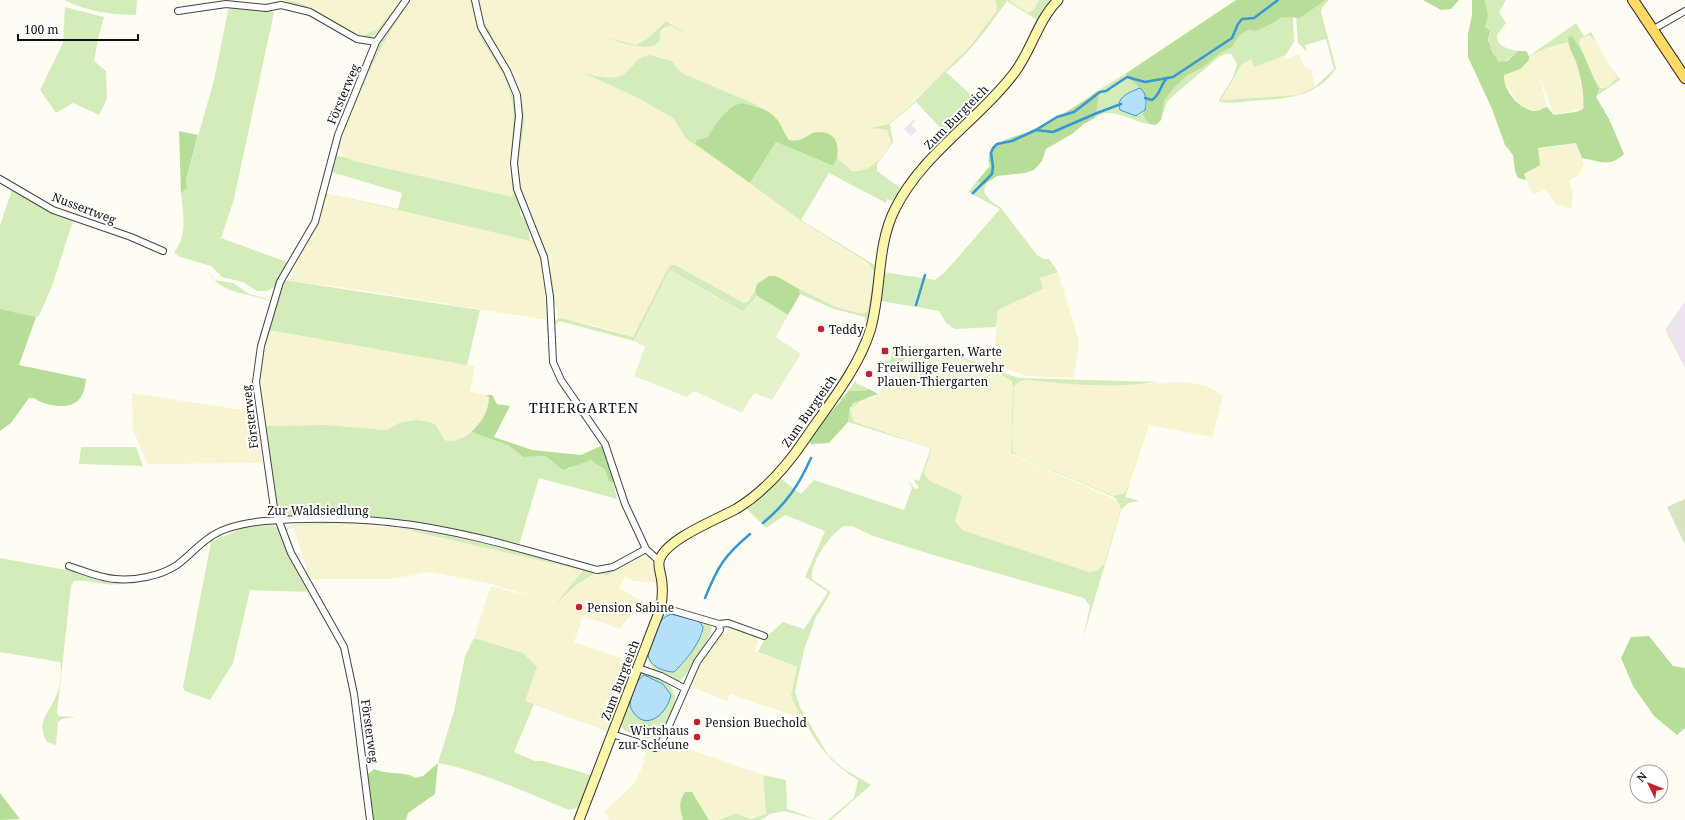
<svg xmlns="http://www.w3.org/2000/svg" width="1685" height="820" font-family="'Noto Serif',serif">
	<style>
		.industrial { fill: #ede4ef }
		.farmland { fill: #f7f4d1; fill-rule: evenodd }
		.green { fill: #d4ecba }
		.forest { fill: #b7de98 }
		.cemetery { fill: #d8e4c1 }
		.pitch { fill: #e5f3cc }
		.water { fill: #b5e0f9; stroke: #3896d4 }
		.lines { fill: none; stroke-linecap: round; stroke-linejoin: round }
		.stream { stroke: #3896d4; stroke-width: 2.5 }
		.street-casing { stroke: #434343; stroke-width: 8 }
		.secondary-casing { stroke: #323232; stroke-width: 11 }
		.primary-casing { stroke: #212121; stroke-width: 12 }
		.street { stroke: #fff; stroke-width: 6 }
		.secondary { stroke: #fff6ae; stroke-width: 9 }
		.primary { stroke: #fed963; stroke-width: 10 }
		.poi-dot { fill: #c82028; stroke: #fff; stroke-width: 1.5 }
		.labels { text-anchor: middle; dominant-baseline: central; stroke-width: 4; stroke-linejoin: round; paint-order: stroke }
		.street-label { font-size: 12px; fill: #101010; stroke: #fff }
		.poi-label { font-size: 12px; fill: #101010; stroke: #fff; text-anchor: start }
		.quarter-label { font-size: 14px; letter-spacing: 1px; fill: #101010; stroke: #fff }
	</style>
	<rect width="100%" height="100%" fill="#fffdf3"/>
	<path class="industrial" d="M914 119 915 121 911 125 917 130 911 136 904 129Z
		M1685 301V368L1665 330Z"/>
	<path class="farmland" d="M293 0H401L377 30 362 37 347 32 321 15Z
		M411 0H470L474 17 488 49 499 64 511 94 514 126 509 169 514 193 511 197 354 161 345 157 340 149V142L347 121 379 48Z
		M478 0H995L997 4 996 12 988 23 955 62 889 124 875 129 887 130 891 142 876 163 869 169 860 171H852L842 163 838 159V145L833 137 819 131 814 132 804 139 797 141 789 140 776 119 769 112 762 107 684 74 678 70 672 61 662 58 614 78 587 74 640 99 674 119 686 139 722 161 801 221 868 264 874 272 871 301 868 311 862 314 836 307 769 276 757 284 752 296 744 303 675 265H671L667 270 636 335 631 337 601 327 558 318 554 292 545 249 519 181 518 155 524 125 520 97 510 69 491 37 490 35 493 33 484 25 482 20ZM670 22 689 34 670 25 666 26 662 29 660 37 647 47 628 45 624 43 636 45 642 42 647 39 663 23Z
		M1009 0H1039L1034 9 1028 13Z
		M1589 35 1596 41 1617 78 1609 86 1603 89 1599 88 1595 80 1579 42 1580 39Z
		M1568 42 1576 62 1584 101 1583 109 1554 115 1540 77 1547 107 1536 111 1527 109 1519 104 1504 81V75L1529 60V56L1547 48Z
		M1299 54 1304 67 1311 69 1315 87 1298 95 1221 100 1242 64 1251 59 1254 67 1283 56 1287 59Z
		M1576 143 1584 164 1579 175 1569 181 1573 195 1571 209 1556 204 1545 189 1533 195 1524 175 1539 165 1537 149Z
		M329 194 530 241 536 245 545 276 546 320 367 291 290 281 300 254 317 221 325 197Z
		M1058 272 1079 341 1074 378 1028 376 993 365 998 310 1043 289 1040 278Z
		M268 330 475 366 470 392 486 395 489 397V404L483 419 476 427 459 440 449 442 444 440 439 427 431 422 399 423 388 430 325 425 264 426 259 379Z
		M916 350 926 354 934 351 947 353 1006 376 1013 386 1011 454 1117 500 1121 508 1104 564 1100 569 1095 572H1089L962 530 955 521 962 496 961 495 930 481 924 474 931 447 855 422 852 419 851 409 855 404 862 399H870L878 394 887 386 906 355 911 351Z
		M1023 380 1146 384 1184 382 1207 386 1223 396 1212 437 1149 425 1128 489 1122 495 1114 496 1019 456 1013 452 1012 444 1014 387 1016 383Z
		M132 393 255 412 263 463 147 464 133 429Z
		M341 523 408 529 583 570 559 601 576 585 597 572 606 576 640 554 647 556 658 570V583L634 581 625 576 619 588 647 604 641 611 639 609 635 615 632 613 620 629 583 616 574 642 634 663 609 732 524 701 523 653 474 638 491 586 539 599 492 584 430 572 390 579H310L293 526Z
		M732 629H740L756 636 758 642 754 651 797 667 791 696 803 719 730 694 727 701 689 686 699 665 722 634Z
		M668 742 763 775 766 814 751 819 736 813 719 820H709L703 809 680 806 683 820H610L604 812 634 784 645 761 643 760 647 749 660 750Z"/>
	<path class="green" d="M64 0H137L136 15C112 15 86 11 64 0Z
		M284 0C308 0 327 23 347 32 352 34 358 35 362 36L377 30 401 0H403L379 32 368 39 346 33 318 16Z
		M409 0H411C386 35 372 64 355 103 349 117 339 133 340 149L336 148 337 142 376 49Z
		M470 0H472L478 25 504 71 515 103 516 117 512 154 521 205 520 214 528 225 530 240 536 242 538 246C545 272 553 308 547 335 546 313 549 254 530 241L329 194C317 204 313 242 299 254L325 193 398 209 402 193 331 172 335 156 345 157 354 161 500 194 511 197 514 193C505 160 518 130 511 96 505 70 489 55 479 33 475 22 473 11 470 0Z
		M477 0C483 14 479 23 494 33H491V37C506 64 526 92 524 125 522 144 515 162 520 182 525 205 536 226 545 248 551 267 554 288 556 308 550 296 549 272 546 257 537 226 517 198 516 164 516 151 520 138 521 125 521 115 520 105 518 95 510 60 482 37 477 0Z
		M995 0H1009L1028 13 1034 9 1039 0H1050L1037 20 1007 1C989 26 971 52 946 72L980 103 947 135 916 102 890 124 893 142 877 164V171L900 188 893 201 887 199 886 203 829 173 801 220 876 266C875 279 874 315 864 322L865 317 834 309 800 294 799 289 836 307 862 314 868 311 874 272 868 263 801 221 750 183 776 142 833 166 838 153V159L852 171C871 172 882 158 891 142L887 130 871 128 889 124 915 101 969 47 996 12 997 4Z
		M1326 0H1329L1322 8 1321 12 1336 68C1317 99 1282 99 1250 101 1241 102 1229 104 1220 102L1219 100 1233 77 1237 64 1231 54H1226L1219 57 1174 95 1167 102 1161 120 1164 101 1173 89 1188 75 1202 68 1222 52 1232 47 1239 36 1248 30 1256 31 1269 25 1282 16 1293 17 1294 42 1284 57 1283 56 1254 67 1251 59 1242 64 1221 100 1298 95 1315 87 1334 69 1326 39 1305 45 1307 52 1298 43 1296 17 1300 18Z
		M1485 0H1506L1499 12 1506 23 1497 35C1497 47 1508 49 1518 51L1503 63 1499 62C1492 53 1486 45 1490 34L1485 27 1488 16Z
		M229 6 274 12 234 199 221 238 287 262 276 286 267 291H257L243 282 222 277 211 266 180 257 174 252C188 235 183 213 181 193L187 188 186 179 214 80Z
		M65 7 104 17 98 39 94 61 106 71 107 99 99 115 73 103 56 113 40 90 63 43Z
		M666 21 696 38 670 25 662 29C659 33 661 38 659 41 651 54 619 42 608 38L636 45 647 39Z
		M1576 23 1584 36 1591 32 1596 41 1589 35 1580 39 1579 42 1584 55 1573 37 1568 38V42L1547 48 1529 56Z
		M649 55 672 61 678 70 684 74 762 107 742 103 726 111 708 137 697 140 695 144 700 148 686 139 674 119 640 99 584 73C594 75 607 79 616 77 632 74 632 58 649 55Z
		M1612 68 1620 80 1595 97V80L1600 88 1603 89 1609 86 1617 78Z
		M1125 74 1140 88 1129 92 1136 116 1142 114 1149 124C1129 121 1112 105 1095 118L1099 97 1097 91Z
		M977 181 985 183 987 182 984 189 985 194 991 201 1001 208 1037 255 1044 259H1049L1058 272 1040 278 1043 289 998 310 996 327 955 329 946 323 939 311 881 301 883 272 935 280 945 272 1000 209 968 192Z
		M12 190 53 214 73 221 52 286 39 316 36 317 0 309V225Z
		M671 265H675L744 303 748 301 755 291 757 296 743 312 670 270 634 341 559 321 553 327 554 322 558 318H561L633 337 667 270Z
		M207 271 215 280 233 283 249 294 264 298 270 302C244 290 225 297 207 271Z
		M284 280 480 310 467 365 268 330Z
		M897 346 926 347 942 350 1019 378 1158 382C1114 388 1072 385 1029 380 1022 380 1018 381 1014 387L1012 444 1013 452 1019 456 1114 496 1125 493 1130 482 1125 497 1140 501 1128 503 1121 510 1083 638 1090 606 1084 598 940 557 873 536 852 526H844C831 533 809 564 812 579L831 592 816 617 804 650 795 692 800 707 828 755 844 769 871 785 831 820H828L854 798 858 780C822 758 813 736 793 701L791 696 797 667 758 652 765 638 783 622 804 629 828 592 805 577 825 531 785 515 766 528 745 507 756 502 780 478 801 494 814 480 904 510 912 488 909 481 915 489 919 488 913 479 919 481 931 448 848 422C849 410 851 404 862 399L851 409 852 418 855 422 932 448 925 469 924 474 930 481 961 495 962 496 955 521 962 530 1089 572C1096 572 1099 570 1104 564L1121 508 1117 500 1114 497 1011 453 1013 386 1011 381 999 373 947 353 934 351 926 354 920 351H911L896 369 882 364 885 360 890 361 894 348Z
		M856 380V383L869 389 865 391H858L844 396Z
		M416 420C437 423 436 422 444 440 455 443 462 438 471 432L508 445 523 457 545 456 552 462 569 469 581 462 591 460 605 470 609 482H613L617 499 539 478 519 545 395 519 340 513 281 516 275 497 264 426 325 425 387 430 399 423Z
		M81 447H136L143 466 79 464Z
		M338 522C426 526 512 549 598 571 614 572 627 562 640 554L606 576 597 572 576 585 556 604 583 570 390 526 341 523 293 526 288 529 286 532 285 530 292 525Z
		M271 524 278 528 281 533 294 566 308 592 250 590 233 663 210 700 185 691 183 687 211 542 244 527Z
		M0 558 72 571 102 580 124 581 125 583C107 588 92 579 74 581L71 586 57 713 59 716 77 717 62 719 58 722 56 745 47 742C35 721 49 714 56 696 60 688 62 671 60 662L0 652Z
		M670 612 693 618V620L677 614 682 666 703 633 695 621 696 619 712 627C711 638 688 677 678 682 668 678 657 675 651 666 641 652 654 618 670 612Z
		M474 638 523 653 537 667 525 701 534 704 514 752 535 761H543L591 775 579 807 569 810C526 793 484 772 438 763L454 711 465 656Z
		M642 673C650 674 659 678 666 683 685 696 670 719 659 735L647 739 624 730 621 726 637 676Z
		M763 775 786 780 787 809 819 820 784 811 770 814 761 820H719L736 813 751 819 766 814Z"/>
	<path class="forest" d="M1236 0H1326L1300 18 1282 17 1269 25 1256 31 1248 30 1239 36 1232 47 1222 52 1202 68 1188 75 1173 89 1164 101 1161 120 1156 125 1149 124 1142 114C1157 97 1135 85 1125 74Z
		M1423 0H1459L1451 9 1441 10Z
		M1472 0H1485L1488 16 1485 27 1490 31 1488 40 1492 52 1499 62 1507 61 1518 51H1526L1529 56V60L1520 69 1504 75C1503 90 1519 110 1535 111 1539 111 1543 108 1547 107L1554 115 1576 112 1583 109C1585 95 1580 75 1576 62 1573 54 1568 47 1568 38L1571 36 1573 37 1584 55 1599 90 1596 97 1609 119 1624 154C1610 168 1599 161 1582 158L1576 143 1538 148 1540 165 1524 174 1526 180 1518 178 1515 171 1513 155 1505 145 1492 109 1468 57V34L1472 15Z
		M1097 91 1099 97 1095 118 1084 124 1072 134 1046 149 1042 161 1034 170 1025 173 997 176 985 184 977 181 990 166C987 159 989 149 996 144 1002 140 1020 135 1028 132 1051 121 1077 107 1097 91Z
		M742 103C756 106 772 109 780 124 783 129 785 135 789 140 806 143 807 132 818 132 839 131 842 151 833 166L776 142 750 183 695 144 697 140 708 137C717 123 725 107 742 103Z
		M179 131 198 135 186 179 187 188 181 193Z
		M769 276H776L799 289 800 294 788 315 757 296 755 291 757 284Z
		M0 309 36 317 19 365 86 379C84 402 73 409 51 405 44 403 39 402 34 398H29L11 423 0 431Z
		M869 389 878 394 854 403 850 408 848 422 829 443 811 444 809 441 810 437 849 391H865Z
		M486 395H492L497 404 510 406 494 437 532 450 581 455 601 446 604 449 613 475V482H609L605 470 591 460 563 470 545 456 523 457 508 445 471 432C481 423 489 411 489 397Z
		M1649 636 1673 666 1685 668V728L1677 735 1654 716 1633 686 1621 658 1631 637Z
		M438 763 435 794 408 813 406 820H371L366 779 368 774 374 769C387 775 406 771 415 778L423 776Z
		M685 792H692L709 820H683C680 809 678 802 685 792Z
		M0 793 20 819 0 820Z"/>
	<path class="cemetery" d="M1685 499V545L1667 507Z"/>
	<path class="pitch" d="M670 270 742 312 757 296 788 315 776 337 801 354 772 400 754 393 742 413 694 391 687 397 634 376 645 347 634 341Z"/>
	<path class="water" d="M1140 88C1147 94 1147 102 1145 110L1136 116 1120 110C1115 97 1130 92 1140 88Z
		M671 614 699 621 703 627C702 641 684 663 674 672 664 672 648 666 648 653 648 648 651 643 653 638 657 626 659 619 671 614Z
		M644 675 663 684 671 695C666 717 642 734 630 706 631 695 634 682 644 675Z"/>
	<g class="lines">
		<path class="stream" d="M1145 98 1152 100C1161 94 1160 85 1167 78
			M1036 130 1053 132 1097 113 1121 104
			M973 193 992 174 993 167 991 153 993 148 997 144 1012 141 1036 130 1057 117 1074 112 1100 92 1106 91 1127 77 1145 82 1173 77 1232 38 1238 24 1242 19 1254 18 1278 0
			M916 305 925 275
			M763 523C786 504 799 485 811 458
			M705 598C718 566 724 556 750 534"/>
		<defs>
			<path id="street" d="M475 0 481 27 507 71 517 95 519 116 514 163 517 189 544 257 550 297 553 362 561 380 605 444 625 504 646 549 659 561
				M178 11 226 4 266 8 281 5 310 12 357 39 376 42
				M1652 30 1685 11
				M0 179 53 210 131 237 163 251
				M69 566C84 571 100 578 115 579 134 581 161 576 177 565 188 557 197 546 209 538 223 527 246 523 264 521 304 518 347 518 388 522 458 529 529 551 597 570L613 567 646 549
				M719 624 728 623 764 636
				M638 668 661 676 684 688
				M612 734 655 748 660 746 697 662 720 630 719 624 661 607
				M370 820 354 694 344 647 291 553 274 508 256 382 261 346 280 282 315 222 338 135 376 42 406 0"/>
			<path id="secondary" d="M579 820 661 607C662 600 663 592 662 584 662 577 658 568 659 562 663 540 718 519 736 509 764 492 787 466 805 439 828 405 857 371 870 331 882 292 876 246 895 209 922 154 979 120 1015 72 1032 49 1038 20 1058 0"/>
			<path id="primary" d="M1633 0 1685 78"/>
		</defs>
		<use href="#street" class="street-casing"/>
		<use href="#secondary" class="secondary-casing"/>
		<use href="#primary" class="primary-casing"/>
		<use href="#street" class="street"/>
		<use href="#secondary" class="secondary"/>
		<use href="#primary" class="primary"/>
	</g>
	<g class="poi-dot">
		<circle cx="821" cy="329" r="4"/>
		<rect x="881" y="347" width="8" height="8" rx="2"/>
		<circle cx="869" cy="374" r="4"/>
		<circle cx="579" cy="607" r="4"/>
		<circle cx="697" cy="722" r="4"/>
		<circle cx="697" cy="737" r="4"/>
	</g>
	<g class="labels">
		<g class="street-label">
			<text transform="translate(343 94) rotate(-67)">Försterweg</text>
			<text transform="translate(956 117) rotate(-45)">Zum Burgteich</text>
			<text transform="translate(84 208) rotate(21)">Nussertweg</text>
			<text transform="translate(809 411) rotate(-55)">Zum Burgteich</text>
			<text transform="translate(250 417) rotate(-97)">Försterweg</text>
			<text x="318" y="510">Zur Waldsiedlung</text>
			<text transform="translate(620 680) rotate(-69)">Zum Burgteich</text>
			<text transform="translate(370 731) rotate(82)">Försterweg</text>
		</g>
		<g class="poi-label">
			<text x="829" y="329">Teddy</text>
			<text x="893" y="351">Thiergarten, Warte</text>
			<text x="877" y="367">Freiwillige Feuerwehr<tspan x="877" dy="14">Plauen-Thiergarten</tspan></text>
			<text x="587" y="607">Pension Sabine</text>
			<text x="705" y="722">Pension Buechold</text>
			<text x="689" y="730" text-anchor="end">Wirtshaus<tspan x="689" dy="14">zur Scheune</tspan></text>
		</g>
		<g class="quarter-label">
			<text x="584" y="407">THIERGARTEN</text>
		</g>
	</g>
	<g transform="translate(1649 784) rotate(313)"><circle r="19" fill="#ffffff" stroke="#9f9f9f"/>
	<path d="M0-3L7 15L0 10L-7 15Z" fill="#c82028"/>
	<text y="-6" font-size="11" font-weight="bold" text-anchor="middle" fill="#101010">N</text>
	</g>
	<path d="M18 34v6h120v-6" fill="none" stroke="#101010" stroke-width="2"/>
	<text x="24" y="34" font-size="12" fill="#101010" stroke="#ffffff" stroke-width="3" paint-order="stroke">100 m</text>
</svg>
